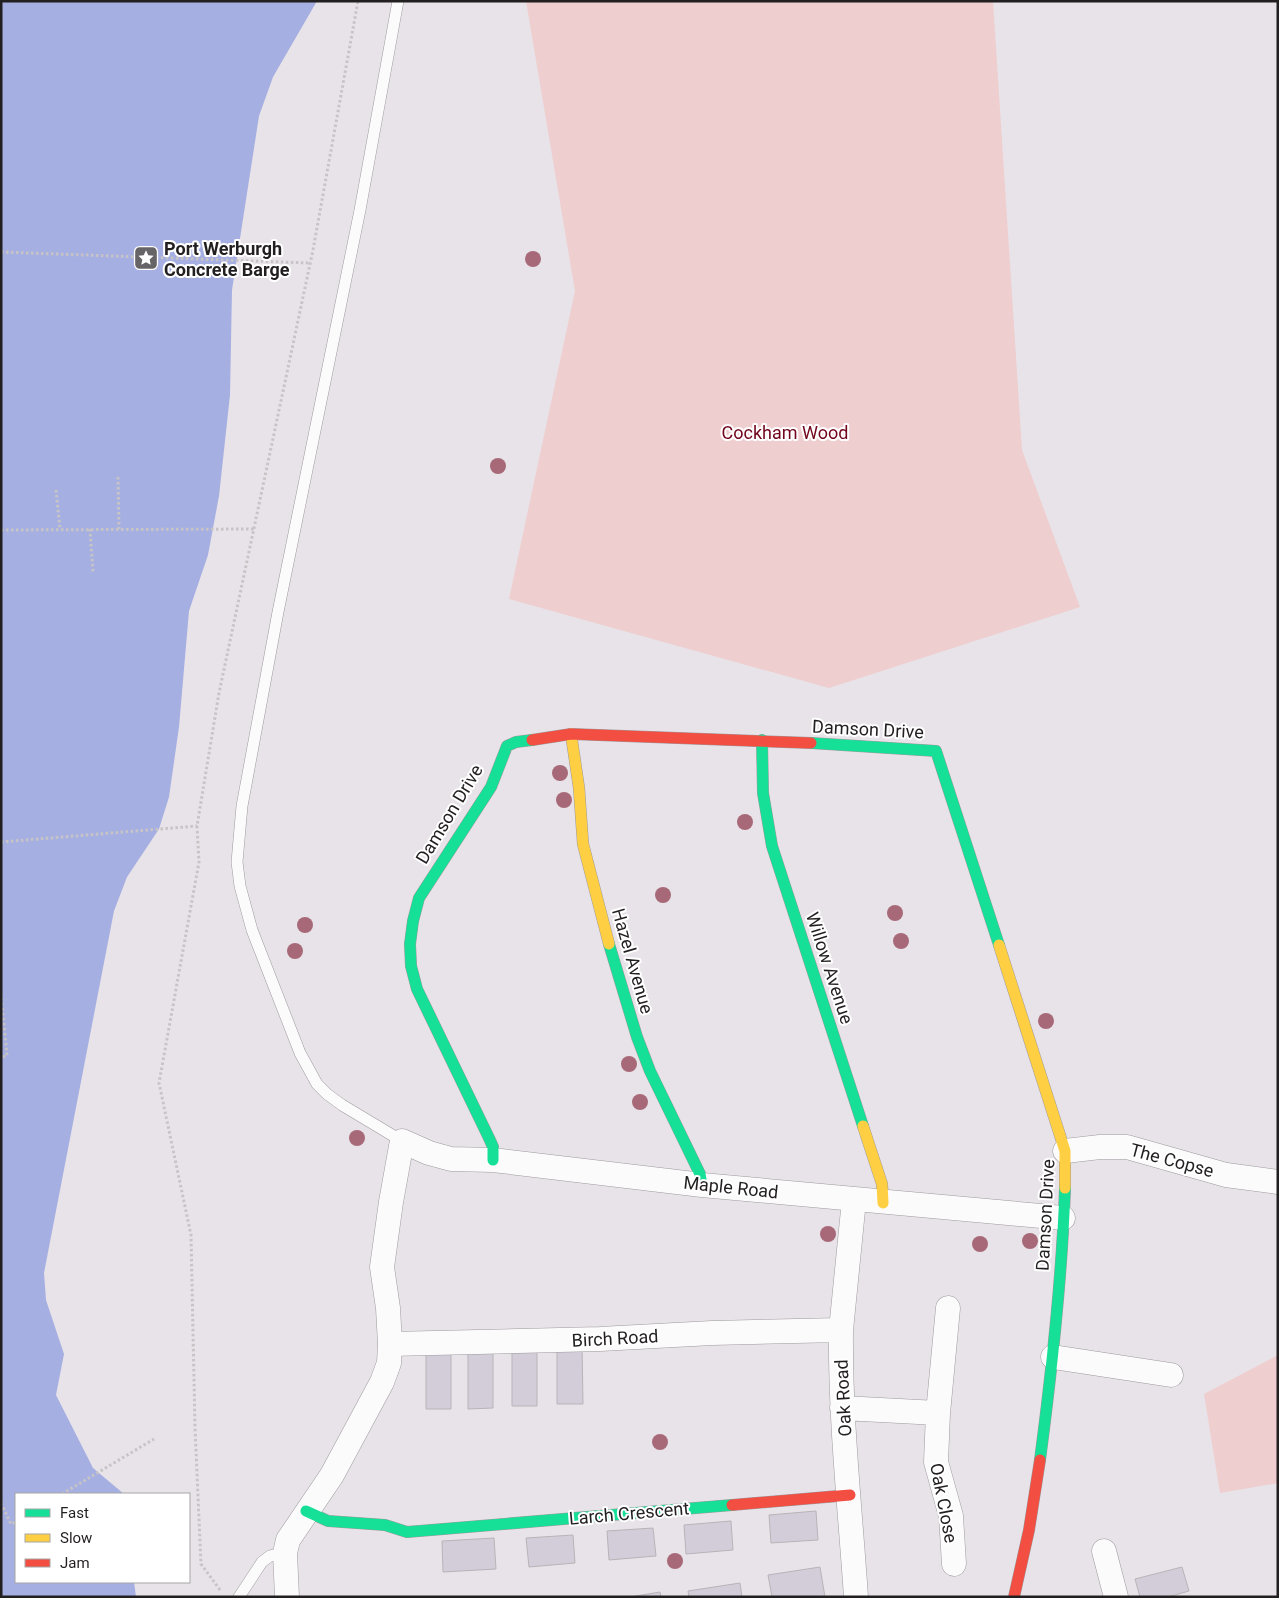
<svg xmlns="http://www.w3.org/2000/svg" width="1279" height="1598" font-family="Roboto,sans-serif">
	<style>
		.green { fill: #eececf }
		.water { fill: #a6afe2 }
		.building { fill: #d3cdda; stroke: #b7b4b8 }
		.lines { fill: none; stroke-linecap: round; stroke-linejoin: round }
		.lane-casing { stroke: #9d9a9d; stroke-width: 12 }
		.street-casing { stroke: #9d9a9d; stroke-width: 25 }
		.fast-casing { stroke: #9d9a9d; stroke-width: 12 }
		.slow-casing { stroke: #9d9a9d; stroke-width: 12 }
		.jam-casing { stroke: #9d9a9d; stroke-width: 12 }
		.path { stroke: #c6c4c6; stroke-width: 3; stroke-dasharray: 2.5 2.5; stroke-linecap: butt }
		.lane { stroke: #fcfbfc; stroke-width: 11 }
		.street { stroke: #fcfbfc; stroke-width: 24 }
		.fast { stroke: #16e098; stroke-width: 11 }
		.slow { stroke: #ffcf43; stroke-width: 11 }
		.jam { stroke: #f24e42; stroke-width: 11 }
		.tree { fill: #a76978 }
		.labels { text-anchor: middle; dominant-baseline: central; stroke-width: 4; stroke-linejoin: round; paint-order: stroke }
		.poi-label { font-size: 18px; font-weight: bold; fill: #221f21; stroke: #fff; text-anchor: start }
		.park-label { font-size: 18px; fill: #71051c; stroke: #fff }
		.street-label { font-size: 18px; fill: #221f21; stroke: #fff }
	</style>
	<rect width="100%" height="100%" fill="#e8e3e8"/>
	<path class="green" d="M526 1H993L1022 450 1080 607 829 688 509 599 575 291Z
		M1278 1355V1483L1220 1493 1204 1394Z"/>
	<path class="water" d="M1 1H317L273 77 259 116 232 290 230 395 219 496 208 555 189 611 179 727 169 797 159 829 127 877 114 911 44 1273 46 1300 64 1354 56 1395 93 1468 124 1494H16V1582H134L136 1597H1Z"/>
	<path class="building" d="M557 1345H582L583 1404H557Z
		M512 1347H537V1406H512Z
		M468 1349H493V1408L468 1409Z
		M451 1350V1409H426V1351Z
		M816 1511 818 1540 771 1543 769 1515Z
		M731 1521 733 1550 686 1554 684 1525Z
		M653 1528 656 1556 609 1560 607 1531Z
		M573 1535 575 1563 529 1567 526 1538Z
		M494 1538 496 1569 443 1572 442 1541Z
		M820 1567 825 1597H772L768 1575Z
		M1182 1567 1189 1591 1168 1597H1140L1135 1579Z
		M740 1583 742 1597H689L688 1591Z
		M660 1592 661 1597H630Z"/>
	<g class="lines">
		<defs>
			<path id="lane" d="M398 1 360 210 278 612 242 806 237 862 240 886 252 930 300 1053 317 1084 327 1094 342 1105 402 1141
				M239 1597 262 1562 270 1556 285 1553"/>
			<path id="street" d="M1065 1151 1100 1147H1127L1226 1175 1278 1182
				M854 1200 841 1330C840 1419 850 1508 856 1597
				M390 1344 600 1339 712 1333 841 1330
				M1053 1357 1171 1375
				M842 1408 938 1413 936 1462 951 1516 954 1564
				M938 1413 948 1308
				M1104 1551 1116 1597
				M287 1597 285 1553 288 1540 332 1475 382 1382 389 1363 390 1344 388 1308 382 1267 391 1202 402 1141 429 1153 451 1159 493 1160 702 1185 1063 1218"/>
			<path id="fast" d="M762 740 763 793 772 846 863 1126
				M811 743 936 751 999 945
				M609 944 637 1037 650 1071 700 1174 702 1185
				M493 1160V1147L489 1138 417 989 411 966 410 944 413 921 419 898 491 787 507 746 516 742 532 740
				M1040 1460C1052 1369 1062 1279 1065 1188
				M306 1511 328 1521 385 1525 407 1532 732 1505"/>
			<path id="slow" d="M571 734 579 788 583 844 609 944
				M999 945 1065 1151V1188
				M863 1126 882 1184 883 1203"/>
			<path id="jam" d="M532 740 571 734 811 743
				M732 1505 850 1495
				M1014 1597 1029 1530 1040 1460"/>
		</defs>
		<use href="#lane" class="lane-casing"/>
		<use href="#street" class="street-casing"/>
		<use href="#fast" class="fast-casing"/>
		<use href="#slow" class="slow-casing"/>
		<use href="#jam" class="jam-casing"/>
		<path class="path" d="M1 252 310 263
			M118 477 119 529
			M56 490 60 529
			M90 529 93 573
			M1 530 254 529
			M1 842 197 826
			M1 993 7 1056 1 1057
			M62 1494 154 1439
			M1 1503 11 1524 16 1522
			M220 1590 201 1564 195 1428 191 1235 159 1083 199 862 197 826 219 693 313 250 358 1"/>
		<use href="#lane" class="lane"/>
		<use href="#street" class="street"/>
		<use href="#fast" class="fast"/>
		<use href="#slow" class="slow"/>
		<use href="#jam" class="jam"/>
	</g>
	<g class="tree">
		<circle cx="533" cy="259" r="8"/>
		<circle cx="498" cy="466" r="8"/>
		<circle cx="560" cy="773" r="8"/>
		<circle cx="564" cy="800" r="8"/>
		<circle cx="745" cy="822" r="8"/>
		<circle cx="663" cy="895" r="8"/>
		<circle cx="895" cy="913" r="8"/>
		<circle cx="305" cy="925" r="8"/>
		<circle cx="901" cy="941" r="8"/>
		<circle cx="295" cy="951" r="8"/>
		<circle cx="1046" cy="1021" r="8"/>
		<circle cx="629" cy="1064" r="8"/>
		<circle cx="640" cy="1102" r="8"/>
		<circle cx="357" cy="1138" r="8"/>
		<circle cx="828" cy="1234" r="8"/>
		<circle cx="1030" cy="1241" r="8"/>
		<circle cx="980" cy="1244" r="8"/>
		<circle cx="660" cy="1442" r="8"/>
		<circle cx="675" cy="1561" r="8"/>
	</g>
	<defs>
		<symbol id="sight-square" viewBox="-11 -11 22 22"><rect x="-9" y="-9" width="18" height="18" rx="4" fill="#676467" stroke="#fff"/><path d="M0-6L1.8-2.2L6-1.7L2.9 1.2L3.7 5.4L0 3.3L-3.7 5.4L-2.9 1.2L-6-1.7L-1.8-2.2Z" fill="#fff"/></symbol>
	</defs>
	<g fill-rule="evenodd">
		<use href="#sight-square" x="132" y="244" width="28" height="28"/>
	</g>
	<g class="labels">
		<g class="poi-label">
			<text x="164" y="248">Port Werburgh<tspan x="164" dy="21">Concrete Barge</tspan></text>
		</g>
		<g class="park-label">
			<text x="785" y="432">Cockham Wood</text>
		</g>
		<g class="street-label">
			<text transform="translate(868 729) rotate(3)">Damson Drive</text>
			<text transform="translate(449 814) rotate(-59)">Damson Drive</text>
			<text transform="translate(633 961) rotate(74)">Hazel Avenue</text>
			<text transform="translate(830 968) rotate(72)">Willow Avenue</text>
			<text transform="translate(1172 1160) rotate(15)">The Copse</text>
			<text transform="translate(731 1187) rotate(6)">Maple Road</text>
			<text transform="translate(1045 1215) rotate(-87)">Damson Drive</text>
			<text transform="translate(615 1338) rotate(-3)">Birch Road</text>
			<text transform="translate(843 1398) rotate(-93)">Oak Road</text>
			<text transform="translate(944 1503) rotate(79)">Oak Close</text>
			<text transform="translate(629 1513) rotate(-5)">Larch Crescent</text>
		</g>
	</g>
	<rect width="1279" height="1598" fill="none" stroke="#221f21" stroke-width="5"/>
	<rect x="15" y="1493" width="175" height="90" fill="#ffffff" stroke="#a7a5a6"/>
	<rect x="25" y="1509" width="25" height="8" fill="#16e098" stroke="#a7a5a6"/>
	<text x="60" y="1518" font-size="15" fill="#221f21">Fast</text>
	<rect x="25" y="1534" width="25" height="8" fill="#ffcf43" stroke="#a7a5a6"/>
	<text x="60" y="1543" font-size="15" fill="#221f21">Slow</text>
	<rect x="25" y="1559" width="25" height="8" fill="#f24e42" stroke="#a7a5a6"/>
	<text x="60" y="1568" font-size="15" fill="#221f21">Jam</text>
</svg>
